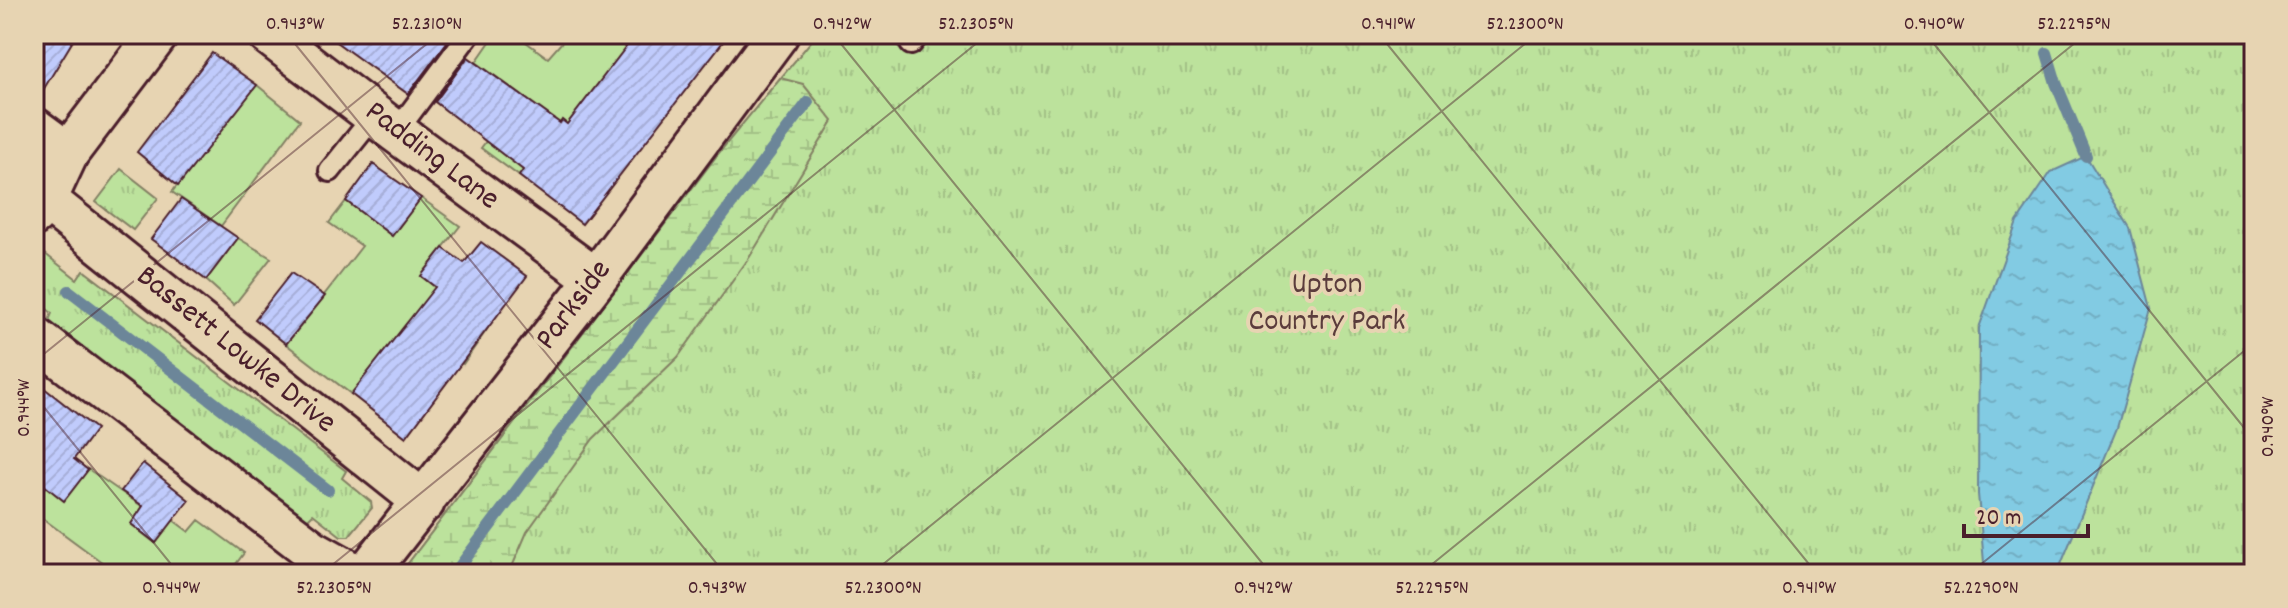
<svg xmlns="http://www.w3.org/2000/svg" width="2288" height="608" font-family="Dekko,sans-serif">
	<style>
		.grass { fill: url(#grass-tufts); stroke: #838064; stroke-width: 2 }
		.wetland { fill: url(#wetland-marsh); stroke: #838064; stroke-width: 2 }
		.garden { fill: #bce29c; stroke: #838064; stroke-width: 2 }
		.water { fill: url(#water-ripples); stroke: #6c8699; stroke-width: 2 }
		.lines { fill: none; stroke-linecap: round; stroke-linejoin: round }
		.stream { stroke: #6c8699; stroke-width: 12 }
		.building { fill: url(#building-hatch); stroke: #4a1f2b; stroke-width: 2 }
		.service-casing { stroke: #4a1f2b; stroke-width: 26 }
		.minor-casing { stroke: #4a1f2b; stroke-width: 46 }
		.service { stroke: #e7d4b2; stroke-width: 20 }
		.minor { stroke: #e7d4b2; stroke-width: 40 }
		.ticks { fill: none; stroke: #4a1f2b; stroke-width: 2; stroke-opacity: 0.45 }
		.labels { text-anchor: middle; dominant-baseline: central; stroke-width: 8; stroke-linejoin: round; paint-order: stroke }
		.street-label { font-size: 32px; fill: #4a1f2b; stroke: #e7d4b2 }
		.park-label { font-size: 32px; fill: #5b3c3c; stroke: #e7d4b2 }
		.neatline { fill: none; stroke: #4a1f2b; stroke-width: 3 }
		.ticks-label { font-size: 20px; text-anchor: middle; fill: #4a1f2b }
	</style>
	<defs>
		<pattern id="grass-tufts" width="24" height="20" patternUnits="userSpaceOnUse" patternTransform="scale(2)"><rect width="24" height="20" fill="#bce29c"/><path d="M3 7l-1-3M5 7V3M7 7l1-3M15 17l-1-3M17 17v-4M19 17l1-3" fill="none" stroke="#a3c187"/></pattern>
		<pattern id="wetland-marsh" width="20" height="14" patternUnits="userSpaceOnUse" patternTransform="scale(2)"><rect width="20" height="14" fill="#bce29c"/><path d="M1 5h8M5 5V1M11 12h8M15 12V8" fill="none" stroke="#a3c187"/></pattern>
		<pattern id="water-ripples" width="26" height="14" patternUnits="userSpaceOnUse" patternTransform="scale(2)"><rect width="26" height="14" fill="#82cbe3"/><path d="M2 4q2-2 4 0t4 0M15 11q2-2 4 0t4 0" fill="none" stroke="#72aec3"/></pattern>
		<pattern id="building-hatch" width="6" height="6" patternUnits="userSpaceOnUse" patternTransform="scale(2)"><rect width="6" height="6" fill="#c0cbfc"/><path d="M-1 1l2-2M0 6l6-6M5 7l2-2" fill="none" stroke="#a6aed8"/></pattern>
	</defs>
	<rect width="100%" height="100%" fill="#e7d4b2"/>
	<filter id="ink" filterUnits="userSpaceOnUse"><feTurbulence type="fractalNoise" baseFrequency=".0125" numOctaves="2"/><feDisplacementMap in="SourceGraphic" scale="16" xChannelSelector="R" yChannelSelector="G"/><feConvolveMatrix kernelMatrix="1 2 1 2 8 2 1 2 1" color-interpolation-filters="sRGB"/></filter>
	<g filter="url(#ink)">
		<path class="grass" d="M817 34H2254V574H400L718 154Z
			M121 169 158 198 133 230 96 202Z
			M44 253 77 279 83 270 346 471 342 478 371 502 372 508 349 536H341L313 514 306 521 48 323 52 313 34 299V261Z"/>
		<path class="wetland" d="M780 78 803 84 833 121 749 258 678 357 593 439 527 532 509 574H400L718 154Z"/>
		<path class="garden" d="M499 34H515L548 58 569 34H636L591 143 562 121 519 176 481 148 521 95 476 62 492 39Z
			M257 85 300 120 221 226 172 192Z
			M421 198 460 226 421 276 488 328 463 364 407 323 351 394 286 344 362 246 329 223 346 201 392 235Z
			M238 238 271 258 234 305 206 280Z
			M34 425 64 500 88 469 143 507 131 524 155 543 173 520 189 532 199 520 244 553 233 568 240 574H118L34 512Z"/>
		<path class="water" d="M2086 156 2130 228 2151 308 2117 428 2057 574H1985L1978 494 1979 328 2017 222 2051 172Z"/>
		<g class="lines">
			<path class="stream" d="M2047 53 2056 83 2086 156
				M69 291 328 490
				M454 574 808 102"/>
		</g>
		<path class="building" d="M34 34H77L34 105Z
			M325 34H436L447 42 408 94Z
			M636 34H729L582 224 519 176 523 170 435 102 468 57 560 123 562 120 567 124Z
			M212 53 257 85 178 186 137 152Z
			M373 164 421 198 392 236 346 201Z
			M181 199 238 238 206 280 151 239Z
			M481 242 527 276 406 437 351 394 435 287 421 276 443 248 464 263Z
			M291 273 325 296 286 344 255 319Z
			M34 380 96 429 74 459 88 470 64 501 34 477Z
			M143 463 189 500 156 543 131 524 143 506 121 491Z"/>
		<g class="lines">
			<defs>
				<path id="service" d="M911 44 919 34
					M396 132 469 34
					M330 171 374 116"/>
				<path id="minor" d="M268 34 396 132 596 279
					M34 128 68 153
					M46 200 424 502
					M34 215 46 200 68 153 158 34
					M34 337 312 550 355 574
					M366 574 596 279 778 34"/>
			</defs>
			<use href="#service" class="service-casing"/>
			<use href="#minor" class="minor-casing"/>
			<use href="#service" class="service"/>
			<use href="#minor" class="minor"/>
		</g>
	</g>
	<path class="ticks" d="M287 34 725 574M833 34 1271 574M1379 34 1817 574M1926 34 2254 440M34 362 439 34M34 395 179 574M321 574 988 34M871 574 1537 34M1420 574 2086 34M1969 574 2254 343"/>
	<g class="labels">
		<g class="street-label">
			<text transform="translate(431 157) rotate(37)">Padding Lane</text>
			<text transform="translate(575 306) rotate(-53)">Parkside</text>
			<text transform="translate(235 351) rotate(39)">Bassett Lowke Drive</text>
		</g>
		<g class="park-label">
			<text x="1327" y="286">Upton<tspan x="1327" dy="37">Country Park</tspan></text>
		</g>
	</g>
	<rect width="2288" height="608" fill="none" stroke="#e7d4b2" stroke-width="88"/>
	<path d="M1964 524v12h124v-12" fill="none" stroke="#4a1f2b" stroke-width="4"/>
	<text x="1976" y="524" font-size="24" fill="#4a1f2b" stroke="#e7d4b2" stroke-width="6" paint-order="stroke">20 m</text>
	<rect x="44" y="44" width="2200" height="520" class="neatline"/>
	<g class="ticks-label">
		<text x="295" y="29">0.943°W</text>
		<text x="427" y="29">52.2310°N</text>
		<text x="842" y="29">0.942°W</text>
		<text x="976" y="29">52.2305°N</text>
		<text x="1388" y="29">0.941°W</text>
		<text x="1525" y="29">52.2300°N</text>
		<text x="1934" y="29">0.940°W</text>
		<text x="2074" y="29">52.2295°N</text>
		<text transform="translate(22 408) rotate(-90)" y="7">0.944°W</text>
		<text transform="translate(2266 427) rotate(-90)" y="7">0.940°W</text>
		<text x="171" y="593">0.944°W</text>
		<text x="334" y="593">52.2305°N</text>
		<text x="717" y="593">0.943°W</text>
		<text x="883" y="593">52.2300°N</text>
		<text x="1263" y="593">0.942°W</text>
		<text x="1432" y="593">52.2295°N</text>
		<text x="1809" y="593">0.941°W</text>
		<text x="1981" y="593">52.2290°N</text>
	</g>
</svg>
